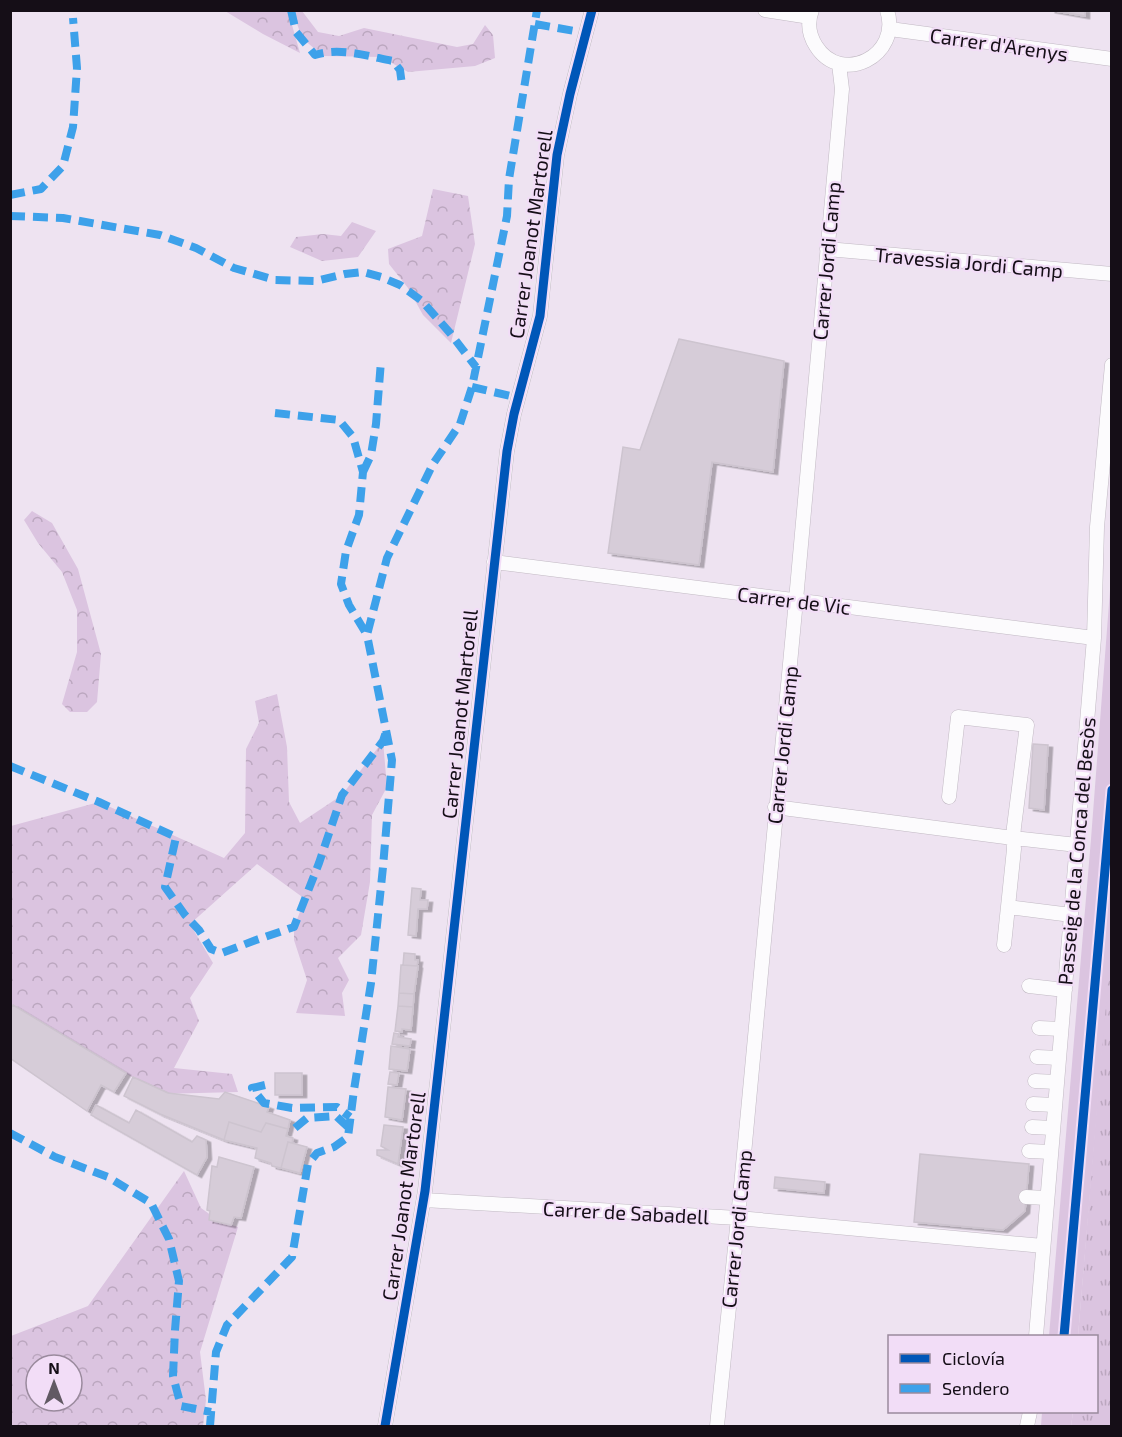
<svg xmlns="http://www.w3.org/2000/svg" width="1122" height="1437" font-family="'Exo 2',sans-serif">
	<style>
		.grass { fill: url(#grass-tufts) }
		.forest { fill: url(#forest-crowns); fill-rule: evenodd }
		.park { fill: #dbc4e0 }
		.building { fill: #d6ccd8; stroke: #cdc4cf; stroke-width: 1.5; filter: url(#shadow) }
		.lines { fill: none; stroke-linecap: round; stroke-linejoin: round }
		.minor-casing { stroke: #c1b9c3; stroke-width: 15 }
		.minor { stroke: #fcfbfd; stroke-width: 14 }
		.quiet { stroke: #3da1ea; stroke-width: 8; stroke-dasharray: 15 8; stroke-linecap: butt }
		.cycleway-casing { stroke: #f2ddf7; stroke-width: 13 }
		.cycleway { stroke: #0057b8; stroke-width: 9 }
		.labels { text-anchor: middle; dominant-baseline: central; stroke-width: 4.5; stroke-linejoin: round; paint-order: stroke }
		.street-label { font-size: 20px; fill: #150e17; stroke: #f2ddf7 }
	</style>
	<defs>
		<pattern id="grass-tufts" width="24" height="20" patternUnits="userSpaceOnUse" patternTransform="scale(1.5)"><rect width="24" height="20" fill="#dbc4e0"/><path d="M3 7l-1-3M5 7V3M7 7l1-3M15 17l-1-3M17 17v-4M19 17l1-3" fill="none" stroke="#bba7bf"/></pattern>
		<pattern id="forest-crowns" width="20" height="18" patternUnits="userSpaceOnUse" patternTransform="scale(1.5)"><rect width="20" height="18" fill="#dbc4e0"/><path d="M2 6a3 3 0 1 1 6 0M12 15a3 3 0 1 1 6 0" fill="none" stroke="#bba7bf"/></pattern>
		<filter id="shadow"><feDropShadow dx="4.5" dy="2.5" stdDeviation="0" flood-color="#0004"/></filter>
	</defs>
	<rect width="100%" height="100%" fill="#eee3f1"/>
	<path class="grass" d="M1111 933V1426H1071L1073 1412H1096V1336H1078Z"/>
	<path class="forest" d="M225 11H288L300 53 263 34Z
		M294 11H302L318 32 339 36 364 28 457 47 473 44 485 25 493 35 495 58 475 66 408 72 381 57 323 56 302 38 294 15Z
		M433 189 468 196 475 244 451 343 423 315 408 288 389 264 388 249 422 236Z
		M352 222 376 231 358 257 322 261 290 247 296 237 323 234 341 236Z
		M32 511 52 523 78 569 101 654 97 702 87 712H70L62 704 77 652V610L62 572 38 543 24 520Z
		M277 694 287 747 289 802 300 823 342 795 383 741 387 787 372 815 370 882 361 935 338 958 349 980 342 993 345 1016 296 1013 307 980 294 940V927L305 899 257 864 190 924 213 963 190 998 199 1021 174 1068 232 1074 238 1092 160 1094 11 1004V826L99 802 224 858 245 833 246 749 259 723 255 701Z
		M184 1171 201 1208 219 1221 238 1227 200 1352 206 1400 203 1426H11V1336L88 1306ZM36 1365H72V1401H36Z"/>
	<path class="park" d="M1111 577 1112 933 1078 1336H1049L1091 839Z
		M1042 1412H1073L1071 1426H1041Z"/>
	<path class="building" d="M1050 10H1085V16Z
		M679 339 784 361 773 472 712 462 699 565 608 553 623 447 640 450Z
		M1033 744 1048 745 1044 810 1029 808Z
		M412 888 421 889 420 900H428L427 909H418L416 936 408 935Z
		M404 953 415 954V960H418L417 966 403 965Z
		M401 965 418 966 414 994 399 993Z
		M399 993 414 994 413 1007 398 1006Z
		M13 1005 126 1073 114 1092 101 1085 87 1111 10 1058V1009Z
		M398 1006 413 1007 411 1030 402 1029V1032L395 1031Z
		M394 1033 399 1034 398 1037 411 1039 410 1046 392 1044Z
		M391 1046 410 1049 407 1071 389 1069Z
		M390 1072 399 1073 397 1085 388 1084Z
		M275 1073H302V1095H275Z
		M133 1077 168 1093 219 1099 225 1092 269 1107 267 1112 290 1120 288 1129 266 1123 261 1132 229 1122 224 1140 160 1114 124 1096Z
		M388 1087 406 1089 402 1120 385 1117Z
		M96 1105 129 1123 136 1110 192 1142 197 1136 206 1140 207 1157 197 1175 91 1115Z
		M229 1122 261 1132 266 1123 288 1129 286 1136 293 1138 292 1143 288 1142 281 1168 272 1166 271 1163 255 1158 257 1148 224 1140Z
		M384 1125 403 1127 398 1164 377 1155V1150H388L381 1146Z
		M288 1142 307 1147 300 1173 281 1168Z
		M920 1154 1029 1164 1025 1211 1003 1230 914 1222Z
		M219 1157 254 1167 241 1218 234 1217 231 1225 209 1220 210 1211 207 1210 212 1166 217 1167Z
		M775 1177 825 1182 824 1193 774 1188Z"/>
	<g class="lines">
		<defs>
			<path id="minor" d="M765 10 810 17
				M812 10C807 23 809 35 816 46 841 86 902 56 887 10
				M890 29 1112 59
				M827 249 1112 274
				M494 562 1094 638
				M949 797 958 717 1027 725 1014 827 1013 838 1014 849 1004 945
				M775 807 1013 838 1077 845
				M1008 907 1071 915
				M1029 986 1065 990
				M1039 1028 1061 1029
				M1037 1057 1059 1058
				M1035 1081 1057 1082
				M1033 1104 1055 1105
				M1032 1127 1053 1128
				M1029 1151 1051 1152
				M1026 1197 1047 1198
				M424 1200 738 1218 1043 1246
				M1036 1336 1094 638 1097 527 1112 365
				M385 1426 425 1191 507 451 514 414 540 316 557 155 570 94 592 10
				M717 1426 738 1218 796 600 842 89 839 64
				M1027 1426 1030 1412"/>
		</defs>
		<use href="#minor" class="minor-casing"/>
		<use href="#minor" class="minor"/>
		<path class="quiet" d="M291 10 296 32 315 55C340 47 367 56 393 61L400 70 402 85
			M535 24 586 33
			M10 195 41 189 63 166 73 127 77 68 73 18
			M10 216 63 218 160 235 196 248 234 268 275 280 316 281 345 274 363 272 381 277 400 285 422 301 450 333 476 367
			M472 387 519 398
			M275 413 339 420 353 437 363 472 359 515 346 551 341 584 349 605 367 635
			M363 472 371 455 376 424 381 361
			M10 766 99 802 176 837 165 887 185 915 199 930 211 949 222 953 256 940 294 927 319 863 342 795 383 741 386 732
			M265 1085 252 1088 264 1103 292 1108 337 1107 350 1117
			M295 1128 307 1118 336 1116 349 1128
			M10 1133 55 1157 108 1177 151 1203 169 1239 179 1281 175 1330 173 1376 181 1406 211 1412
			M210 1426 216 1352 227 1325 292 1257 308 1164 317 1153 334 1147 348 1137 354 1090 371 983 383 867 392 760 367 635 387 558 433 464 460 424 472 387 507 216 509 179 537 10"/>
		<defs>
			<path id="cycleway" d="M1064 1336 1112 790
				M385 1426 425 1191 507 451 514 414 540 316 557 155 570 94 592 10"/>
		</defs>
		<use href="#cycleway" class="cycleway-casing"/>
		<use href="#cycleway" class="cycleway"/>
	</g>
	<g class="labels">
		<g class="street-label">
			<text transform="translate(999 44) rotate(8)">Carrer d'Arenys</text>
			<text transform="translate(530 234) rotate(-82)">Carrer Joanot Martorell</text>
			<text transform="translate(826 261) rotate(-85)">Carrer Jordi Camp</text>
			<text transform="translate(969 262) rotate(5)">Travessia Jordi Camp</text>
			<text transform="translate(794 600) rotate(7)">Carrer de Vic</text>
			<text transform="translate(459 714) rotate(-84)">Carrer Joanot Martorell</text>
			<text transform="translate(782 745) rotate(-84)">Carrer Jordi Camp</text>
			<text transform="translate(1076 851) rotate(-85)">Passeig de la Conca del Besòs</text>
			<text transform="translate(403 1196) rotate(-82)">Carrer Joanot Martorell</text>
			<text transform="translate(626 1212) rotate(3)">Carrer de Sabadell</text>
			<text transform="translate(736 1229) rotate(-84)">Carrer Jordi Camp</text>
		</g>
	</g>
	<rect width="1122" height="1437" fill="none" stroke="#150e17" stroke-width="24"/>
	<rect x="888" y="1335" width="210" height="78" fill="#f2ddf7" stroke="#9a8a9d" stroke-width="1.5"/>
	<rect x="900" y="1354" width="30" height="9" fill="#0057b8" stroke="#9a8a9d" stroke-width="1.5"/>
	<text x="942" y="1365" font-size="18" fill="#150e17">Ciclovía</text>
	<rect x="900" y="1384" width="30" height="9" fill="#3da1ea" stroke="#9a8a9d" stroke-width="1.5"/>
	<text x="942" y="1395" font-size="18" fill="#150e17">Sendero</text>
	<g transform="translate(54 1383)"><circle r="28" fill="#f2ddf7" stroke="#9a8a9d" stroke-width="1.5"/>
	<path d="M0-4.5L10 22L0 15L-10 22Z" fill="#615963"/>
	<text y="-9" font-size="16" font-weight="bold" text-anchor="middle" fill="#150e17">N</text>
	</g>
</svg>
